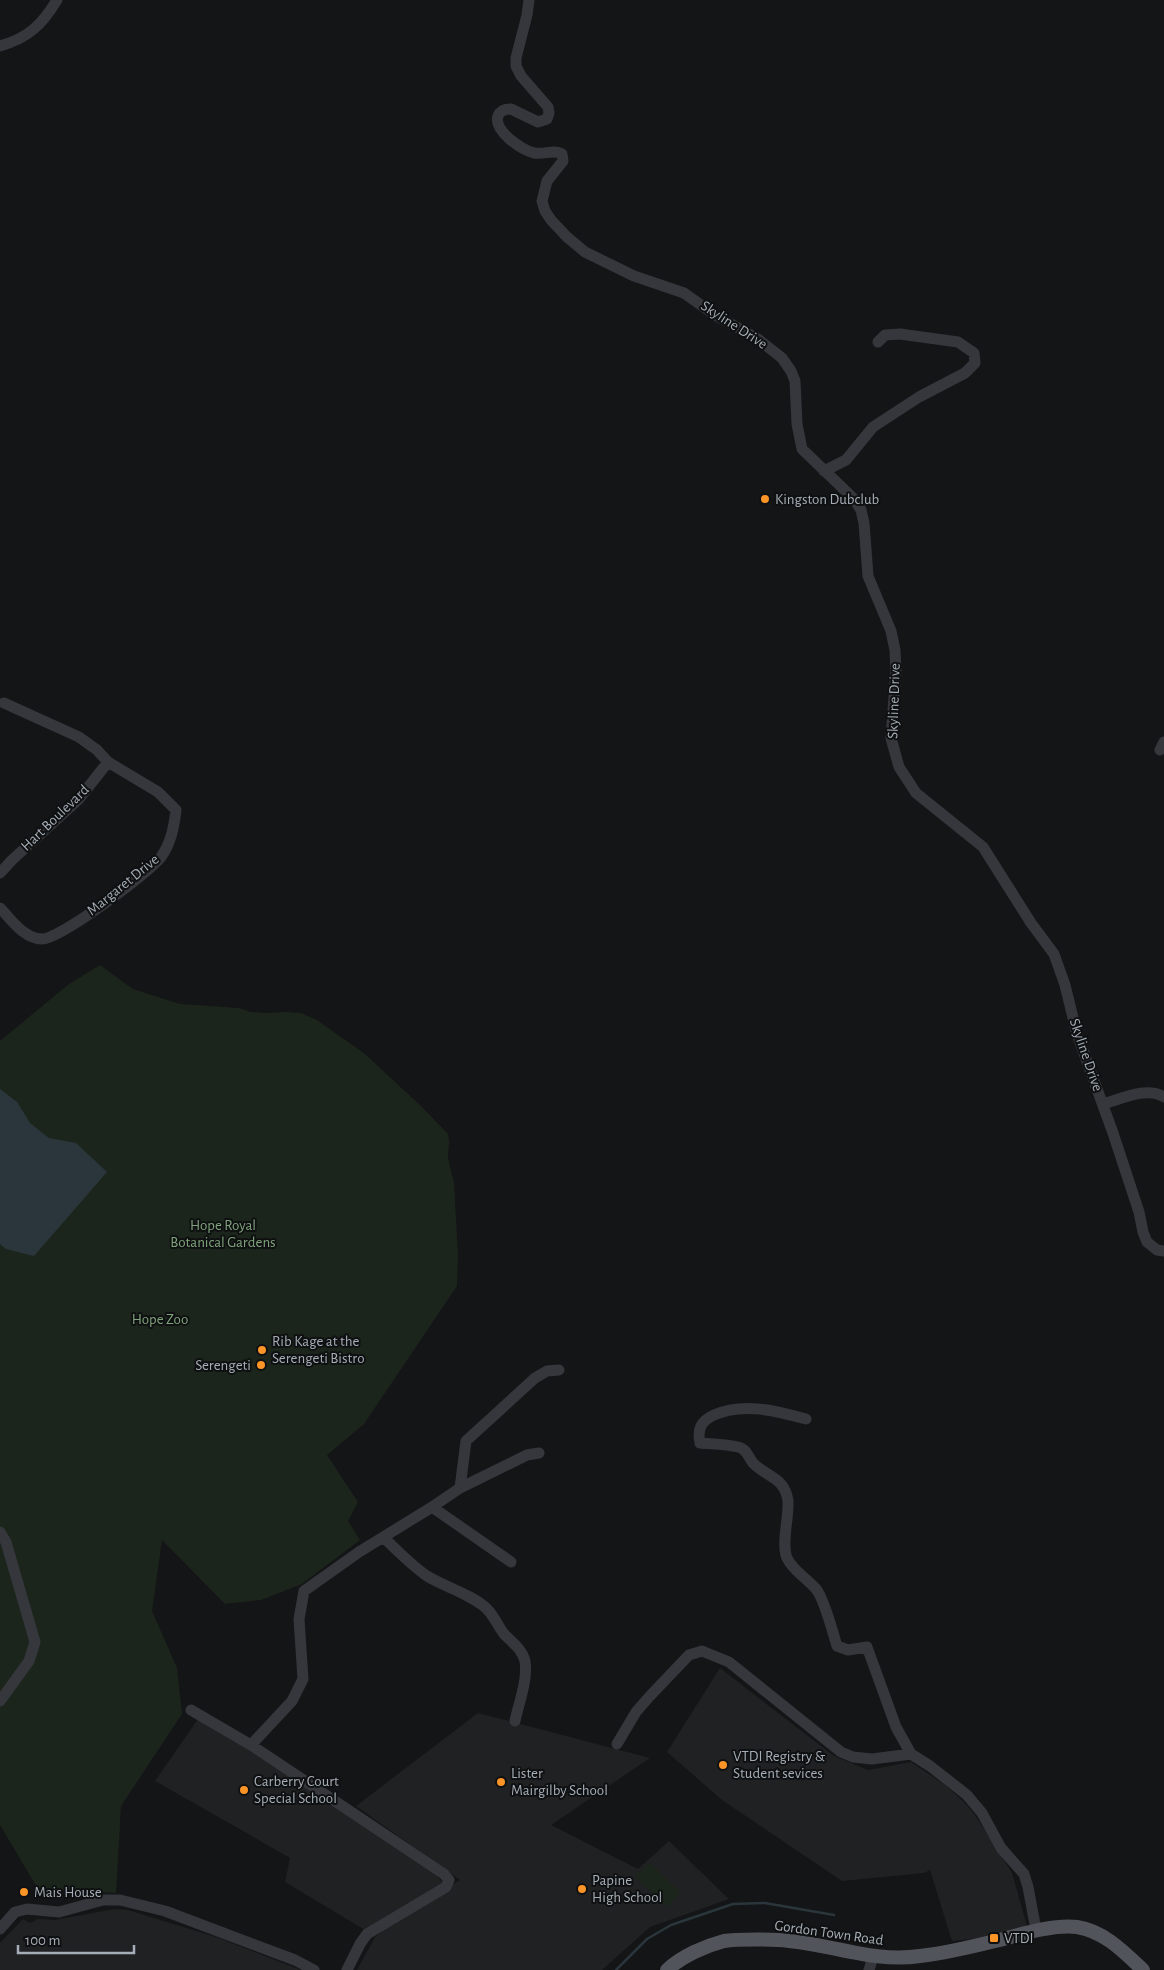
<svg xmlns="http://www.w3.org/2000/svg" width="1164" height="1970" font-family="'Alegreya Sans',sans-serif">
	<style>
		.built { fill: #202123 }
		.green { fill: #1c251c }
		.water { fill: #2a363b }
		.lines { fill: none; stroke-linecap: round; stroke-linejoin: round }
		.stream { stroke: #2a363b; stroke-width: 2.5 }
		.minor { stroke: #35373c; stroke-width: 11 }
		.major { stroke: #51555b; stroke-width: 14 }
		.poi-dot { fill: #fb9528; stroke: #0f1011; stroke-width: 2 }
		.labels { text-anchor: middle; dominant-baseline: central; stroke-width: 4; stroke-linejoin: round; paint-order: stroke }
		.street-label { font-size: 15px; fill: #a5aeb7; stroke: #0f1011 }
		.poi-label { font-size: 15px; fill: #a5aeb7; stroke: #0f1011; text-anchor: start }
		.park-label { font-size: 15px; fill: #7fa37b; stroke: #0f1011 }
	</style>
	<rect width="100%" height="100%" fill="#141516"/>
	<path class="built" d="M720 1668 834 1756 868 1770 911 1762 945 1785 964 1802 975 1815 1012 1873 1029 1933 952 1941 930 1870 924 1873 842 1881 722 1800 667 1752Z
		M478 1713 650 1758 551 1825 638 1869 669 1841 729 1899 650 1927 602 1970H357L375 1937 393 1922 460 1880 356 1806Z
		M198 1719 332 1799 429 1865 446 1887 365 1930 285 1882 290 1858 155 1781Z
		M115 1909 128 1910 219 1938 301 1970H0V1943L23 1919 30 1923 38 1919 55 1920Z"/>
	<path class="green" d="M100 965 133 989 180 1004 239 1008 251 1012 265 1013 286 1012 301 1013 317 1020 365 1054 421 1106 448 1134 449 1142 448 1158 454 1183 458 1255 457 1286 364 1424 327 1455 358 1502 348 1521 360 1540 302 1584 261 1600 225 1604 162 1540 152 1611 177 1668 182 1714 121 1806 116 1893 38 1889 0 1825V1041L69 984Z
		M650 1862 680 1892 667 1907 635 1877Z"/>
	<path class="water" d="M0 1089 17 1102 30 1123 49 1138 76 1143 107 1172 34 1256 6 1249 0 1244Z"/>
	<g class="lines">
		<path class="stream" d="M616 1970 647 1939 671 1925 733 1904 765 1903 834 1915"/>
		<path class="minor" d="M529 0 527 15 516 58V66L521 76 548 107 549 113 547 119 538 122 511 109C506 109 500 110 498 116 493 131 522 150 534 153 544 155 554 149 562 154L563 161 547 181 542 201 545 211 551 220 567 237 585 252 634 276 684 293 715 315 758 339 782 358 791 371 795 381 797 424 802 449 854 499 861 510 864 523 868 576 891 631 895 650 896 670 891 738 899 767 916 793 983 847 1031 923 1054 954 1065 985 1077 1034 1113 1133 1139 1212 1143 1232 1147 1242 1157 1250 1164 1251
			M0 46C28 38 42 25 57 0
			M824 471 846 460 873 427 919 397 965 373 975 363 974 353 958 342 900 334 885 335 878 342
			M1160 750 1164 742
			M0 873 12 860 78 800 108 762
			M0 908C11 919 24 939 42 939 60 939 149 873 161 857 171 843 174 827 176 810L158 792 108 762 97 750 79 737 4 703
			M1103 1104C1121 1099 1147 1086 1164 1097
			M806 1419C777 1411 743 1402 714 1415 701 1421 697 1429 700 1443 712 1444 727 1444 738 1447 747 1449 748 1457 753 1463 766 1477 785 1477 788 1501 789 1518 781 1544 787 1558 793 1571 807 1578 816 1589 824 1598 833 1633 837 1646L848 1650 867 1647 896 1727 911 1754
			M460 1488 466 1441 535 1378 547 1371 559 1370
			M432 1507 511 1562
			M0 1532 6 1542 35 1642 29 1661 0 1701
			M384 1538C398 1551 411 1565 427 1576 445 1587 473 1595 487 1609 494 1616 498 1626 504 1634 512 1642 522 1649 525 1661 528 1680 519 1702 515 1721
			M191 1710 251 1745 444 1874 449 1880 446 1887 367 1934 360 1944 347 1970
			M617 1744 636 1712 649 1697 689 1655 702 1651 729 1662 841 1752 853 1757 872 1759 911 1754 930 1766 967 1795 982 1813 1001 1848 1024 1874 1028 1887 1036 1930
			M251 1745 292 1701 303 1679 299 1619 304 1591 359 1552 432 1507 460 1488 527 1455 539 1453
			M0 1929 15 1912 27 1909 59 1912 103 1900H120L165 1911 295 1960 314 1970
			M869 1970 873 1957"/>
		<path class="major" d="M667 1970C682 1956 705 1946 724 1941 736 1939 776 1939 789 1941 833 1945 875 1963 920 1956 945 1953 971 1947 995 1941 1019 1935 1052 1924 1077 1927 1104 1931 1124 1952 1143 1970"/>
	</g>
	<g class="poi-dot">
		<circle cx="765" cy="499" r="5"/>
		<circle cx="262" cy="1350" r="5"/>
		<circle cx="261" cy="1365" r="5"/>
		<circle cx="723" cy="1765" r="5"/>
		<circle cx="501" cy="1782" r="5"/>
		<circle cx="244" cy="1790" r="5"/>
		<circle cx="582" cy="1889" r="5"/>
		<circle cx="24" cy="1892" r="5"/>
		<rect x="989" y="1933" width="10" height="10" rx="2.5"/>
	</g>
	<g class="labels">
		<g class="street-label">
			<text transform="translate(734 325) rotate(33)">Skyline Drive</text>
			<text transform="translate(894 701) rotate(-88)">Skyline Drive</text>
			<text transform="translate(55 818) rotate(-44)">Hart Boulevard</text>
			<text transform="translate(123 885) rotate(-39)">Margaret Drive</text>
			<text transform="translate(1086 1055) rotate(71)">Skyline Drive</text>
			<text transform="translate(829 1933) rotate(8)">Gordon Town Road</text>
		</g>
		<g class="poi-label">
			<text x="775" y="499">Kingston Dubclub</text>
			<text x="272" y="1341">Rib Kage at the<tspan x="272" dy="17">Serengeti Bistro</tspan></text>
			<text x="251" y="1365" text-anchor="end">Serengeti</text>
			<text x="733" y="1756">VTDI Registry &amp;<tspan x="733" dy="17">Student sevices</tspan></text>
			<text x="511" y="1773">Lister<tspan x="511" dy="17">Mairgilby School</tspan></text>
			<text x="254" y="1781">Carberry Court<tspan x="254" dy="17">Special School</tspan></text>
			<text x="592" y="1880">Papine<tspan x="592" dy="17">High School</tspan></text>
			<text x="34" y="1892">Mais House</text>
			<text x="1004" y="1938">VTDI</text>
		</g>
		<g class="park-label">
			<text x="223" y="1225">Hope Royal<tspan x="223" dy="17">Botanical Gardens</tspan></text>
			<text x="160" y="1319">Hope Zoo</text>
		</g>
	</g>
	<path d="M18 1945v8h116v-8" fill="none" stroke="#a5aeb7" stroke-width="2.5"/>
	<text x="25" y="1945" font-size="15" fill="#a5aeb7" stroke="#0f1011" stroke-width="4" paint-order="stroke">100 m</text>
</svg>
